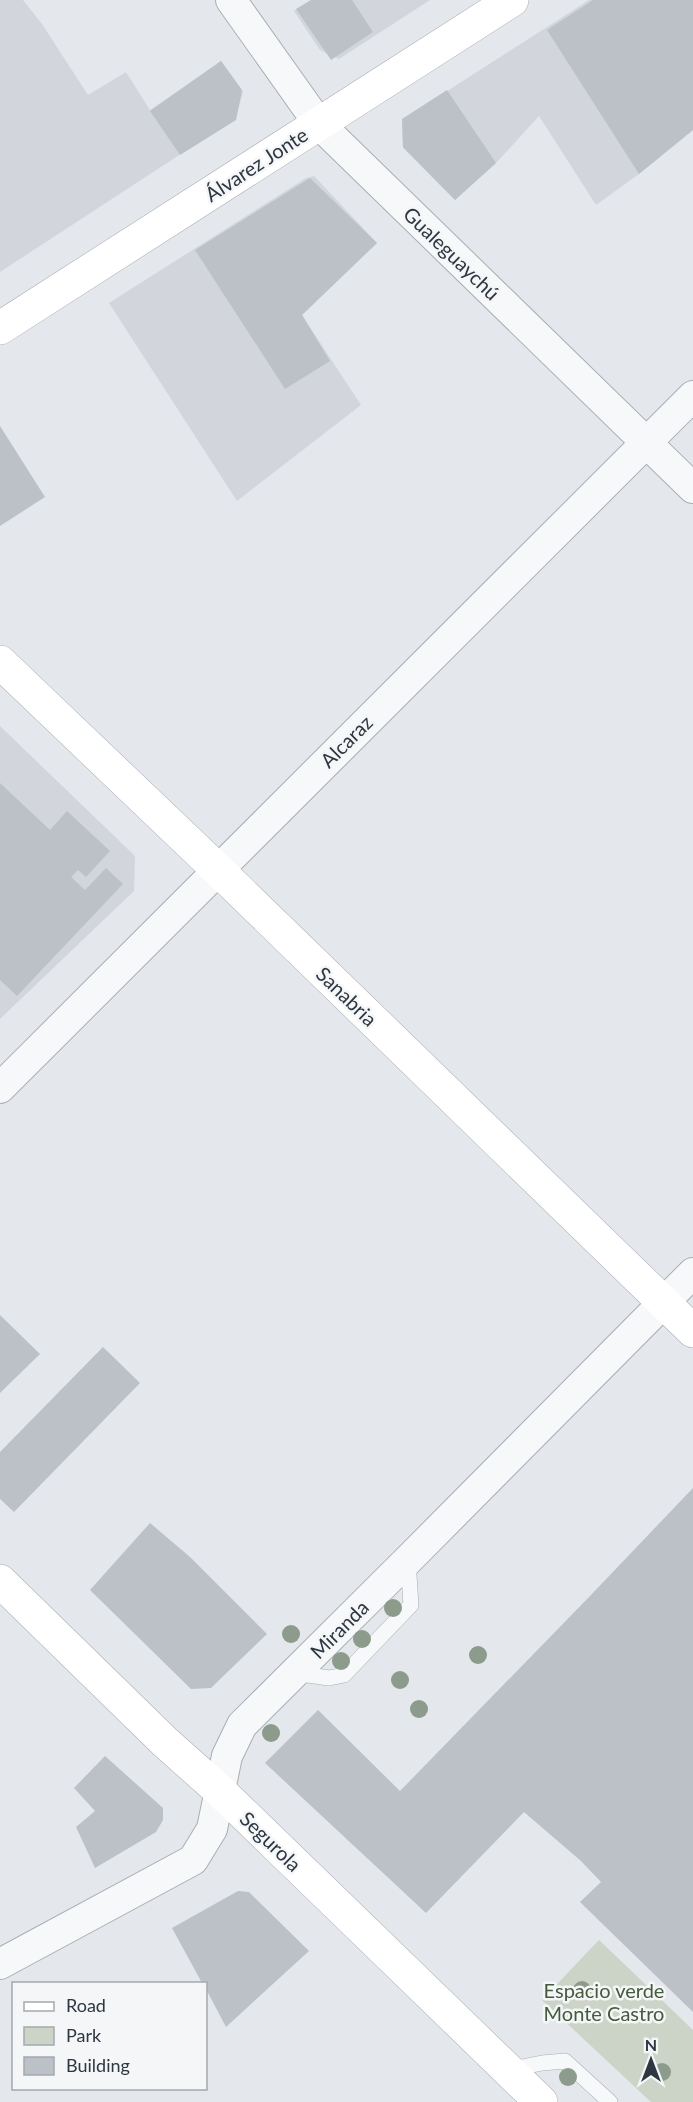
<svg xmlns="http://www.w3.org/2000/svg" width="693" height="2102" font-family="Lato,sans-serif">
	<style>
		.built { fill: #d2d6dc }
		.green { fill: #cbd4c6 }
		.building { fill: #bcc1c7 }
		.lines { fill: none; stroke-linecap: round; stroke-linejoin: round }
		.lane-casing { stroke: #a9aeb5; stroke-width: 16 }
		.street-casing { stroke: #a9aeb5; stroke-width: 32 }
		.secondary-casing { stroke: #a9aeb5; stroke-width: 34 }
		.lane { stroke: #f7f8f9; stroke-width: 15 }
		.street { stroke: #f7f8f9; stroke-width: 30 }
		.secondary { stroke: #fff; stroke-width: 33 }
		.tree { fill: #8c9b8b }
		.labels { text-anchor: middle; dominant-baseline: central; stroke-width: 5; stroke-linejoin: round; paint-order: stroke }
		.street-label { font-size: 20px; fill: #2d3641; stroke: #f4f6f8 }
		.park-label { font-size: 20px; fill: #445c3c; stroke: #f4f6f8 }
	</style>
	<rect width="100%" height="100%" fill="#e4e7eb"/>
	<path class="built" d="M0 0H23L42 24 88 95 126 72 150 110 221 61 243 92 236 118 0 272Z
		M311 0H430L339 59 320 50 294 11Z
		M589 0H693V130L639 174 596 205 539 116 496 163 455 200 403 148 402 120Z
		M314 176 377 243 302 315 361 405 237 501 109 303 306 178Z
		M0 726 135 856 134 891 0 1019Z"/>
	<path class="green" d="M599 1940 693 2030V2102H651L542 2000Z"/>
	<path class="building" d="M311 0H352L373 32 331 60 296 9Z
		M593 0H693V130L639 174 547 30Z
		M221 61 242 90 236 120 180 155 150 111Z
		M447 90 496 163 455 200 403 147 402 119Z
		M310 178 377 243 302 315 330 361 285 389 195 250Z
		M0 426 45 497 0 526Z
		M0 783 50 830 67 811 110 851 86 877 78 870 71 877 85 890 106 868 123 884 17 996 0 980Z
		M0 1315 40 1354 0 1393Z
		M103 1347 140 1383 14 1512 0 1499V1452Z
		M693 1488V2012L580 1902 601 1882 581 1861 524 1812 426 1913 265 1763 318 1710 400 1791 590 1596Z
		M150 1523 190 1557 267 1634 211 1688 191 1689 90 1590Z
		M105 1756 163 1808V1820L156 1832 95 1868 76 1827 95 1811 74 1788Z
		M238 1891 249 1892 309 1951 226 2027 206 1989V1983H202L172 1928Z"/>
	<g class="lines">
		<defs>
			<path id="lane" d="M294 1673 329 1678 344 1675 411 1605 408 1560
				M508 2070 542 2063 565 2061 610 2102"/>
			<path id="street" d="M231 0 319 124 693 488
				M0 1088 693 396
				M0 1964 193 1860 212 1829 227 1756 242 1725 408 1560 693 1273"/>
			<path id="secondary" d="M0 328 512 0
				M0 662 217 869 693 1331
				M0 1581 165 1742 220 1791 541 2102"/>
		</defs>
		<use href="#lane" class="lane-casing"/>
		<use href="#street" class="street-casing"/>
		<use href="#secondary" class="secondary-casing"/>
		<use href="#lane" class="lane"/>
		<use href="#street" class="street"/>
		<use href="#secondary" class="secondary"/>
	</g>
	<g class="tree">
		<circle cx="393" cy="1608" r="9"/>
		<circle cx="291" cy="1634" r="9"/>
		<circle cx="362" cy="1639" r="9"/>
		<circle cx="478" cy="1655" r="9"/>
		<circle cx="341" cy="1661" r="9"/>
		<circle cx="400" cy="1680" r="9"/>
		<circle cx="419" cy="1709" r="9"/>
		<circle cx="271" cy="1733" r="9"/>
		<circle cx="582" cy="1990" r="9"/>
		<circle cx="662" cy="2072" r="9"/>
		<circle cx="568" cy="2077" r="9"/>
	</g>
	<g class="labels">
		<g class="street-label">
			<text transform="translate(256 164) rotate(-33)">Álvarez Jonte</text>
			<text transform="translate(452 253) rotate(44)">Gualeguaychú</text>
			<text transform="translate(346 741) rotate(-45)">Alcaraz</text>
			<text transform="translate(347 996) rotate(44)">Sanabria</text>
			<text transform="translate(339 1629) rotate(-45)">Miranda</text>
			<text transform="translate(271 1841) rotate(44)">Segurola</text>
		</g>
		<g class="park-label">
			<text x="604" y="1990">Espacio verde<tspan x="604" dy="23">Monte Castro</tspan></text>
		</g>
	</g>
	<rect x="12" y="1982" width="195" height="108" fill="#f4f6f8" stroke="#a4a9af" stroke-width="1.5"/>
	<rect x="24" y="2002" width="30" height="9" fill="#ffffff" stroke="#a4a9af" stroke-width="1.5"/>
	<text x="66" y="2012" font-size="18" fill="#2d3641">Road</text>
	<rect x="24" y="2027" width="30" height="18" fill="#cbd4c6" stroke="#a4a9af" stroke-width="1.5"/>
	<text x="66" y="2042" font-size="18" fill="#2d3641">Park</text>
	<rect x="24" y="2057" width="30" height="18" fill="#bcc1c7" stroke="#a4a9af" stroke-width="1.5"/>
	<text x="66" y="2072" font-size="18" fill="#2d3641">Building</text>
	<g transform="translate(651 2060)" stroke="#f4f6f8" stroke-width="4.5" paint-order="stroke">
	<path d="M0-4.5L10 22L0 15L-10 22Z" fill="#2d3641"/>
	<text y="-9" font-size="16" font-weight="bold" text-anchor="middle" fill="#2d3641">N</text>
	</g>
</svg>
